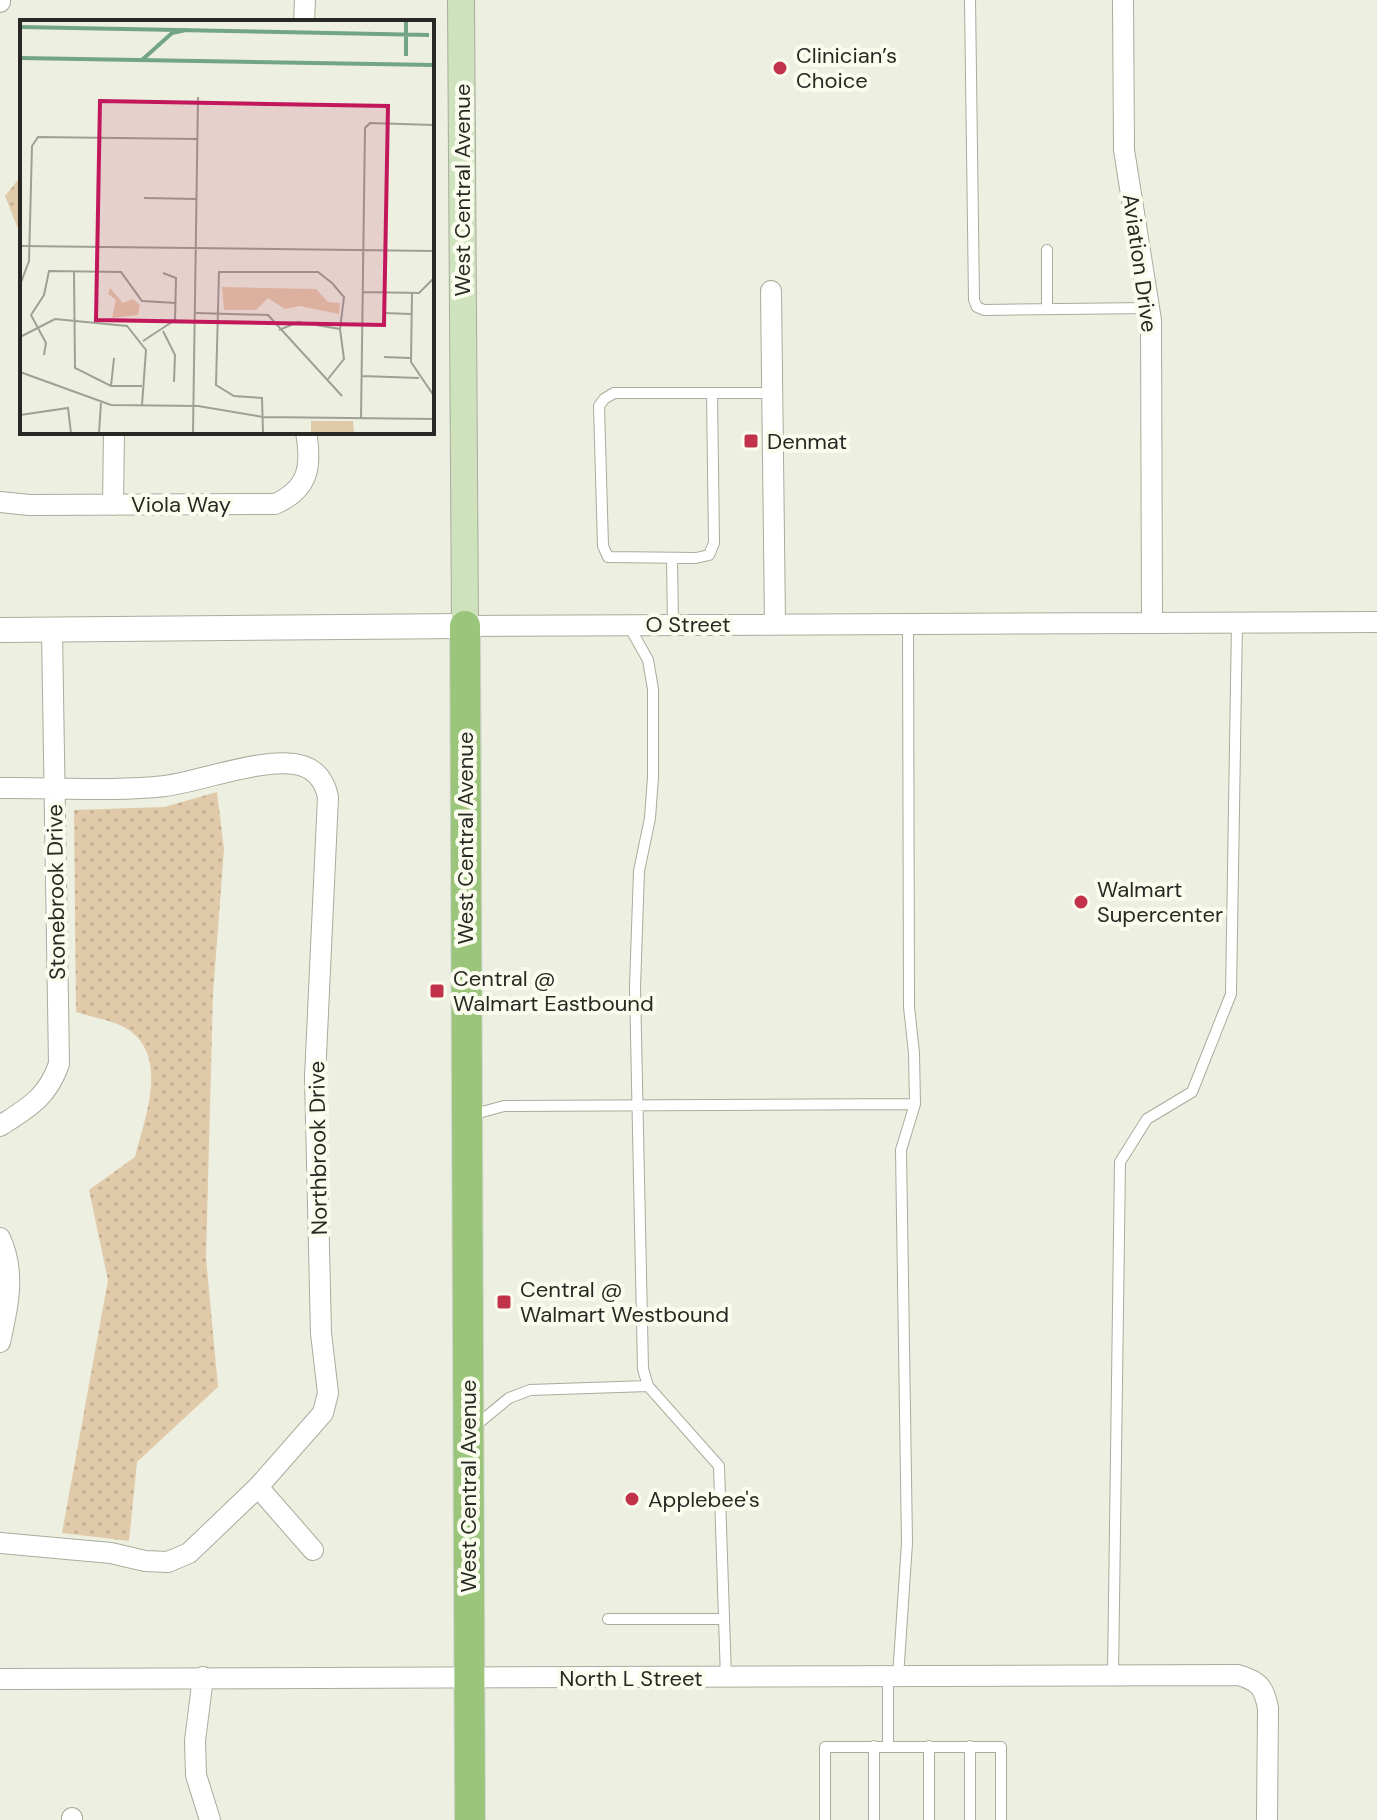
<svg xmlns="http://www.w3.org/2000/svg" width="1377" height="1820" font-family="'DM Sans',sans-serif">
	<style>
		.park { fill: url(#park-dots) }
		.lines { fill: none; stroke-linecap: round; stroke-linejoin: round }
		.service-casing { stroke: #a9ac9d; stroke-width: 12 }
		.minor-casing { stroke: #a9ac9d; stroke-width: 22 }
		.tertiary-casing { stroke: #a9ac9d; stroke-width: 26 }
		.secondary-casing { stroke: #a9ac9d; stroke-width: 28 }
		.primary-casing { stroke: #d4d4d3; stroke-width: 32 }
		.service { stroke: #fff; stroke-width: 10 }
		.minor { stroke: #fff; stroke-width: 20 }
		.tertiary { stroke: #fff; stroke-width: 24 }
		.secondary { stroke: #cde2bd; stroke-width: 26 }
		.primary { stroke: #9bc57b; stroke-width: 30 }
		.poi-dot { fill: #c2324b; stroke: #fafded; stroke-width: 3 }
		.labels { text-anchor: middle; dominant-baseline: central; stroke-width: 8; stroke-linejoin: round; paint-order: stroke }
		.poi-label { font-size: 22px; fill: #282924; stroke: #fafded; text-anchor: start }
		.street-label { font-size: 22px; fill: #282924; stroke: #fafded }
		.inset-river { fill: none; stroke: #73a484; stroke-width: 4 }
		.inset-road { fill: none; stroke: #9ea095; stroke-width: 2 }
		.view { fill: #c2185b; fill-opacity: 0.15; stroke: #c2185b; stroke-width: 4 }
		.inset-edge { fill: none; stroke: #282924; stroke-width: 4 }
	</style>
	<defs>
		<pattern id="park-dots" width="8" height="8" patternUnits="userSpaceOnUse" patternTransform="scale(2)"><rect width="8" height="8" fill="#e1caaa"/><path d="M2 2h.1M6 6h.1" fill="none" stroke="#c1ae92" stroke-width="1.8" stroke-linecap="round"/></pattern>
	</defs>
	<rect width="100%" height="100%" fill="#edf0e0"/>
	<path class="park" d="M22 175V239L5 196Z
		M217 792 224 849 213 994 206 1258 218 1387 137 1462 129 1541 62 1533 108 1280 89 1190 135 1157C145 1117 171 1053 124 1027 110 1020 91 1017 76 1012L74 810 164 807Z"/>
	<g class="lines">
		<defs>
			<path id="service" d="M970 0 974 300 977 307 984 310 1149 308
				M1047 309V250
				M712 393 714 543 709 555 696 558 608 557 603 546 599 406 604 399 614 393H772
				M672 558 673 624
				M629 626 648 660 653 689V777L650 818 639 871 635 987 643 1369 648 1386
				M471 1115 504 1106 915 1104
				M475 1426 509 1398 530 1390 648 1386 719 1466 726 1678
				M608 1619H724
				M1113 1675 1120 1162 1147 1119 1192 1092 1231 994 1237 622
				M898 1677 907 1543 901 1150 915 1104 914 1053 909 1007 908 623
				M888 1745V1677
				M929 1746V1820
				M970 1746V1820
				M825 1820V1747H1001V1820
				M874 1820V1746"/>
			<path id="minor" d="M1123 0 1124 150 1151 320 1152 623
				M0 2V0
				M304 22 305 0
				M771 291 775 623
				M0 502 29 505 275 504C309 489 312 466 306 432
				M113 505 114 432
				M465 626 1377 622
				M0 788C54 787 111 792 165 786 203 781 267 755 303 766 318 771 325 783 328 797L315 1077 321 1333 328 1393 323 1413 258 1487 189 1553 168 1562 145 1561 111 1553 0 1543
				M0 1126C29 1107 47 1098 59 1064L52 631
				M0 1238C16 1272 8 1307 0 1342
				M258 1487 313 1550
				M203 1677 195 1741 196 1775 210 1820
				M0 1679 1238 1675C1259 1681 1264 1687 1268 1708L1267 1820
				M72 1820V1818"/>
			<path id="tertiary" d="M0 630 465 626"/>
			<path id="secondary" d="M461 0 465 626"/>
			<path id="primary" d="M465 626 470 1820"/>
		</defs>
		<use href="#service" class="service-casing"/>
		<use href="#minor" class="minor-casing"/>
		<use href="#tertiary" class="tertiary-casing"/>
		<use href="#secondary" class="secondary-casing"/>
		<use href="#primary" class="primary-casing"/>
		<use href="#service" class="service"/>
		<use href="#minor" class="minor"/>
		<use href="#tertiary" class="tertiary"/>
		<use href="#secondary" class="secondary"/>
		<use href="#primary" class="primary"/>
	</g>
	<g class="poi-dot">
		<circle cx="780" cy="68" r="8"/>
		<rect x="743" y="433" width="16" height="16" rx="4"/>
		<circle cx="1081" cy="902" r="8"/>
		<rect x="429" y="983" width="16" height="16" rx="4"/>
		<rect x="496" y="1294" width="16" height="16" rx="4"/>
		<circle cx="632" cy="1499" r="8"/>
	</g>
	<g class="labels">
		<g class="poi-label">
			<text x="796" y="55">Clinician’s<tspan x="796" dy="25">Choice</tspan></text>
			<text x="767" y="441">Denmat</text>
			<text x="1097" y="889">Walmart<tspan x="1097" dy="25">Supercenter</tspan></text>
			<text x="453" y="978">Central @<tspan x="453" dy="25">Walmart Eastbound</tspan></text>
			<text x="520" y="1289">Central @<tspan x="520" dy="25">Walmart Westbound</tspan></text>
			<text x="648" y="1499">Applebee's</text>
		</g>
		<g class="street-label">
			<text transform="translate(462 190) rotate(-90)">West Central Avenue</text>
			<text transform="translate(1140 263) rotate(82)">Aviation Drive</text>
			<text x="181" y="504">Viola Way</text>
			<text x="688" y="624">O Street</text>
			<text transform="translate(465 838) rotate(-90)">West Central Avenue</text>
			<text transform="translate(56 892) rotate(-91)">Stonebrook Drive</text>
			<text transform="translate(318 1148) rotate(-91)">Northbrook Drive</text>
			<text transform="translate(468 1486) rotate(-90)">West Central Avenue</text>
			<text x="631" y="1678">North L Street</text>
		</g>
	</g>
	<g transform="translate(20 20)">
		<rect width="414" height="414" fill="#edf0e0"/>
		<path d="M202 267 296 269 308 282 320 283 319 294 279 286 265 289 248 278 236 290H204ZM90 268 103 283 113 279 120 285 118 295 92 298 96 280 88 274ZM291 401H333L334 413H291Z" fill="#e1caaa"/>
		<path class="inset-river" d="M386 1V36M0 7 409 15M0 38 414 45M122 40 152 13 166 10"/>
		<path class="inset-road" d="M124 178 177 179M0 226 414 231M54 251 55 348 91 366H122M0 265 9 241 12 126 18 117 177 119M342 272 399 273 414 258M392 274 391 342 414 376M176 293 248 295 322 376M364 293 391 294M259 310 278 302 320 309M143 311 155 335 154 362M0 317 35 299 107 306 126 330 122 385M123 321 155 300 156 258 143 253M24 335 26 323 11 295 24 275 29 251 101 252 122 281 156 283M364 337 390 338M0 352 91 385 178 386 243 397 414 399M342 356 399 358M91 366 94 338M0 395 48 388 51 413M341 398 345 108 350 103 414 105M79 413 81 383M173 413 178 77M243 413 242 378 214 376 196 365 199 252H298L312 263 324 277 320 309 324 339 308 359"/>
		<path class="view" d="M80 81 368 86 364 305 76 300Z"/>
		<rect width="414" height="414" class="inset-edge"/>
	</g>
</svg>
